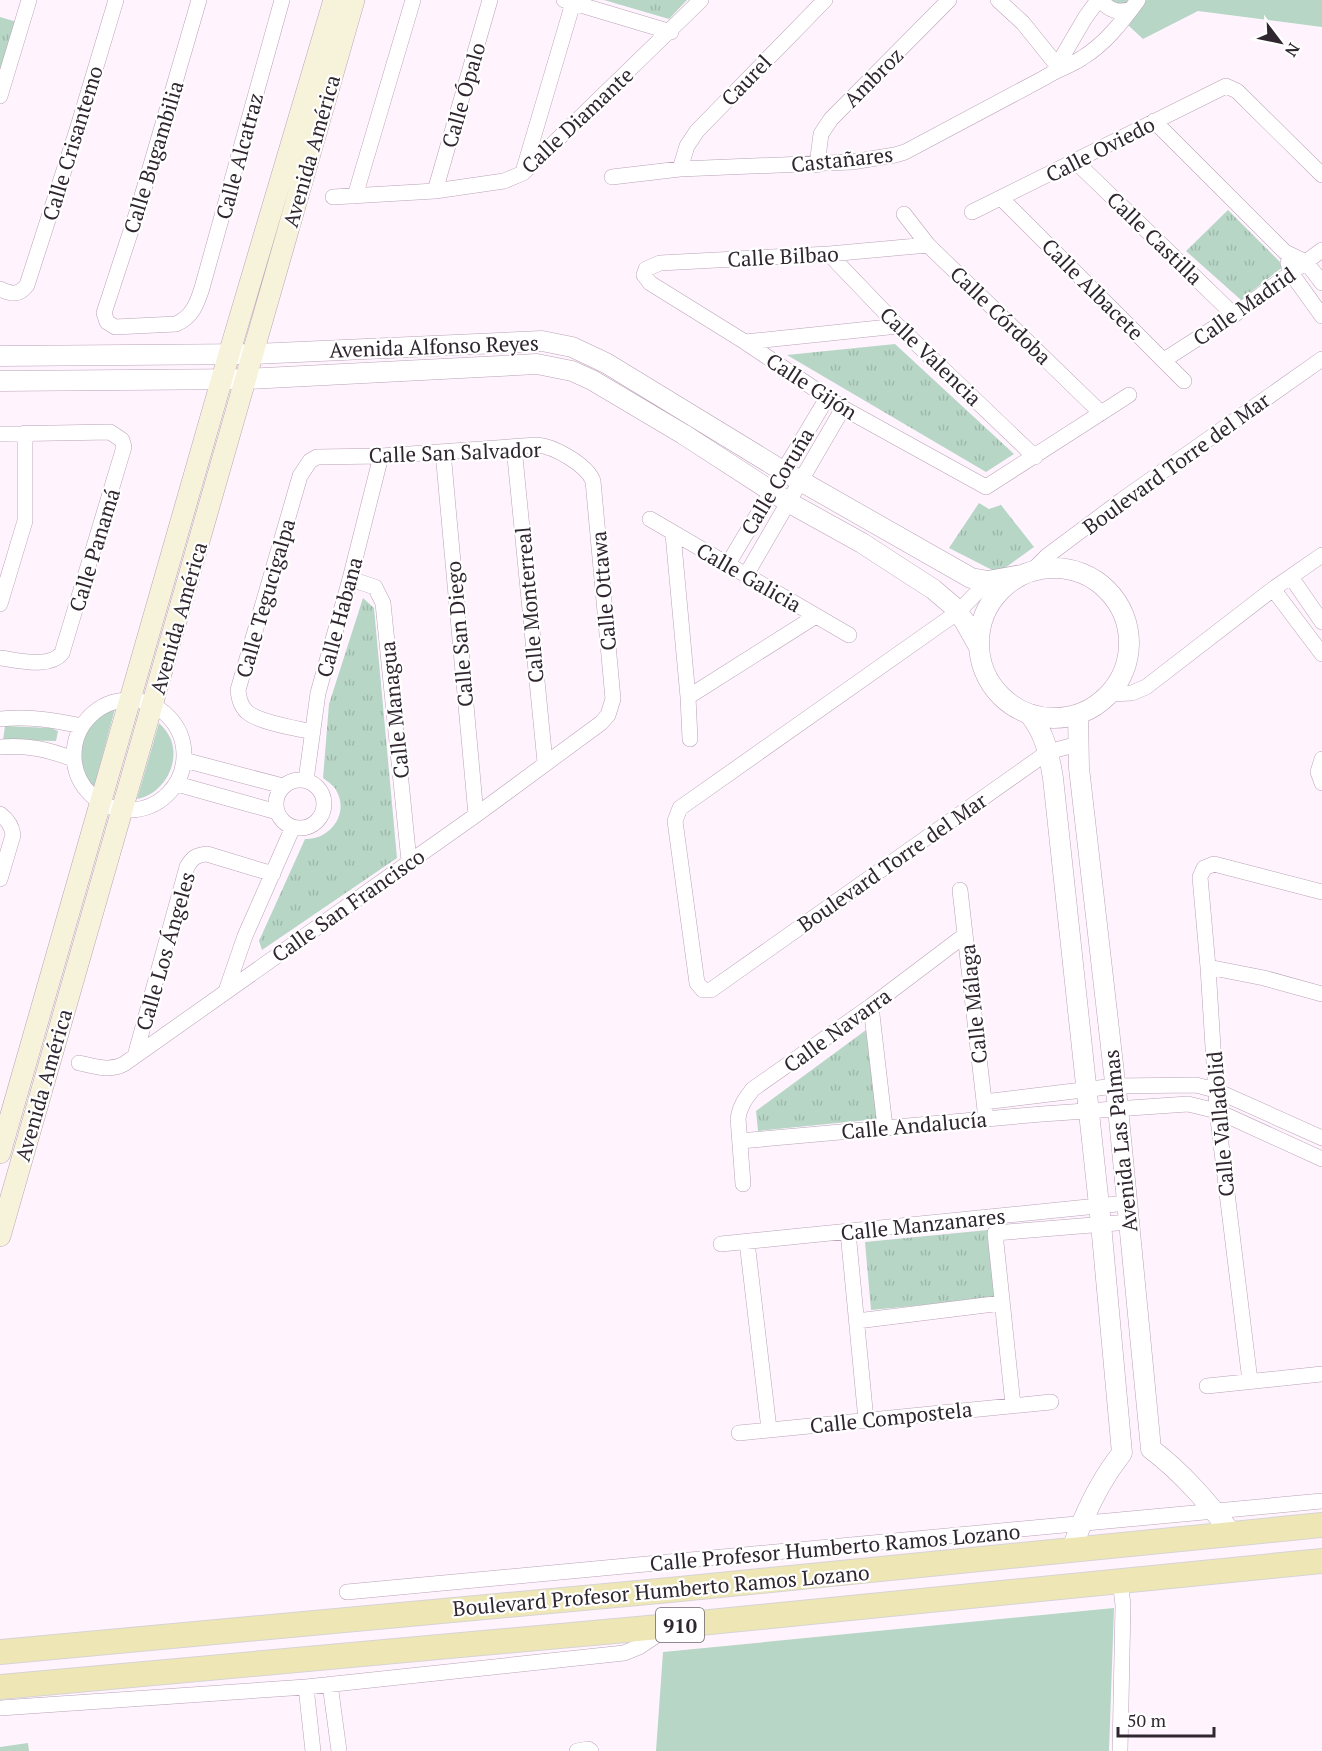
<svg xmlns="http://www.w3.org/2000/svg" width="1322" height="1751" font-family="'PT Serif',serif">
	<style>
		.green { fill: #b7d6c6 }
		.park { fill: url(#park-tufts) }
		.lines { fill: none; stroke-linecap: round; stroke-linejoin: round }
		.minor-casing { stroke: #baa2b7; stroke-width: 16 }
		.tertiary-casing { stroke: #baa2b7; stroke-width: 21 }
		.secondary-casing { stroke: #baa2b7; stroke-width: 22 }
		.primary-casing { stroke: #d6d4d5; stroke-width: 26 }
		.minor { stroke: #fff; stroke-width: 15 }
		.tertiary { stroke: #fff; stroke-width: 20 }
		.secondary { stroke: #f7f3da; stroke-width: 21 }
		.primary { stroke: #eee7b5; stroke-width: 24 }
		.labels { text-anchor: middle; dominant-baseline: central; stroke-width: 4.5; stroke-linejoin: round; paint-order: stroke }
		.shield { fill: #fff; stroke: #6e676d; stroke-width: 1.5 }
		.shield-label { font-size: 20px; font-weight: bold; fill: #30262f }
		.street-label { font-size: 21px; fill: #30262f; stroke: #fff }
	</style>
	<defs>
		<pattern id="park-tufts" width="24" height="20" patternUnits="userSpaceOnUse" patternTransform="scale(1.5)"><rect width="24" height="20" fill="#b7d6c6"/><path d="M3 7l-1-3M5 7V3M7 7l1-3M15 17l-1-3M17 17v-4M19 17l1-3" fill="none" stroke="#9eb8aa"/></pattern>
	</defs>
	<rect width="100%" height="100%" fill="#fff4fe"/>
	<path class="green" d="M1101 0H1322V27L1198 11 1143 39Z
		M115 709 94 787C90 783 84 778 81 773 66 746 91 717 115 709Z
		M159 723C165 729 170 735 172 743 179 767 161 795 137 799Z
		M5 726 51 728 58 731 56 741 3 740Z
		M1114 1608 1109 1751H656L663 1652Z
		M28 1743 29 1751H0V1747Z"/>
	<path class="park" d="M604 0H687L669 19Z
		M0 17 17 22 0 76Z
		M1228 210 1284 266 1241 300 1186 251Z
		M895 344 1014 454 986 472 787 355Z
		M979 503 989 509 1001 505 1034 547 998 573 949 548Z
		M363 598 374 608 397 858 262 950 259 941 305 839C329 840 349 815 337 792 335 786 328 782 323 778L329 704Z
		M866 1030 878 1119 758 1131 756 1111Z
		M988 1230 995 1298 871 1310 865 1242Z"/>
	<g class="lines">
		<defs>
			<path id="minor" d="M199 0 139 206 104 313 107 322 115 327 176 324C192 317 197 304 202 288L282 0
				M564 0 671 32
				M998 0 1023 23 1060 69
				M1101 0C1109 11 1119 13 1131 9
				M1054 71 1085 18 1098 0
				M0 96 29 0
				M1154 121 1285 252 1306 262 1322 283
				M1075 161 1234 315
				M817 165 821 134 831 119 949 0
				M680 169 687 146 697 131 825 0
				M523 172 573 3
				M612 177 680 169 852 162 895 155 905 152 1044 78C1056 70 1070 66 1082 58 1105 44 1122 22 1138 0
				M435 191 490 0
				M355 196 413 0
				M333 197 435 191 504 181 523 173 701 0
				M1001 198 1184 381
				M972 212 1226 86 1237 91 1322 175
				M904 214 928 245 1101 413
				M928 245 829 254 660 263 646 269 644 275 650 283 745 342 843 408 986 487 1129 395
				M829 254 898 326 1035 457
				M1288 263 1291 273 1322 316
				M0 289C11 294 19 296 27 285L77 130 116 0
				M745 342 898 326
				M1164 360 1234 315 1322 250
				M0 434 110 432 122 440 124 447 62 653C49 669 18 660 0 658
				M514 447 545 762
				M443 452 476 815
				M650 519 849 635
				M673 534 688 697 690 739
				M728 564 827 398
				M1033 570 1047 556 1122 500 1322 359
				M746 575 843 408
				M1291 577 1322 622
				M350 579 375 587 383 603 409 861
				M988 581 958 612 680 808 675 821 697 983 703 990H711L1048 752 1078 744
				M1273 589 1322 654
				M0 604 25 521V433
				M1109 694 1132 693 1146 687 1273 589 1322 555
				M688 697 816 616
				M74 755a55 55 0 1 1 110 0a55 55 0 1 1-110 0Z
				M0 719C29 716 53 720 82 726
				M0 747C28 745 47 749 73 759
				M1322 759 1318 772 1322 783
				M184 760 283 786
				M276 804a24 24 0 1 1 48 0a24 24 0 1 1-48 0Z
				M306 780 318 693 350 579 381 456
				M177 784 277 812
				M0 814C8 820 12 826 13 835L0 879
				M960 890 985 1110
				M1208 967 1264 978 1322 994
				M226 991 245 936 293 827
				M871 1006 885 1127
				M135 1056 187 867C192 858 196 855 207 854L273 874
				M79 1063C95 1066 109 1072 124 1064L476 815 601 723 608 715 613 699 593 481C587 465 554 446 537 445L381 456 317 457 310 461 300 476 238 690C239 698 240 705 247 712 260 723 296 728 313 732
				M984 1102 1115 1086 1196 1085 1215 1090 1322 1138
				M740 1141 1042 1114 1188 1104 1217 1111 1322 1159
				M743 1184 738 1118C740 1106 745 1099 753 1089L871 1006 965 935
				M848 1232 866 1420
				M747 1242 769 1429
				M721 1244 1127 1203
				M857 1321 1002 1303
				M1250 1381 1217 1111 1208 967 1200 877 1204 868 1214 864 1322 892
				M1207 1386 1322 1374
				M1013 1405 995 1233 1129 1222
				M739 1433 1051 1402
				M1120 1580 1123 1605 1120 1751
				M347 1592 1322 1501
				M330 1684 339 1751
				M306 1687 313 1751
				M0 1708 306 1687 624 1653 639 1647 666 1629
				M577 1751 588 1749 591 1751"/>
			<path id="tertiary" d="M0 356 252 354 542 341 572 347 606 363 783 471 971 578 988 581 1021 575
				M0 381 247 379 537 364 572 371 592 380 683 434 788 502 862 543 905 571 933 589 953 606 965 622 979 647
				M979 643a75 75 0 1 1 150 0a75 75 0 1 1-150 0Z
				M1030 715C1045 734 1049 754 1053 778L1101 1224 1122 1453C1099 1482 1084 1514 1072 1549
				M1078 715 1079 768 1118 1108 1151 1449C1183 1473 1209 1504 1233 1535"/>
			<path id="secondary" d="M0 1153 229 354 334 0
				M0 1236 354 0"/>
			<path id="primary" d="M0 1652 670 1590 1322 1525
				M0 1687 670 1626 1322 1561"/>
		</defs>
		<use href="#minor" class="minor-casing"/>
		<use href="#tertiary" class="tertiary-casing"/>
		<use href="#secondary" class="secondary-casing"/>
		<use href="#primary" class="primary-casing"/>
		<use href="#minor" class="minor"/>
		<use href="#tertiary" class="tertiary"/>
		<use href="#secondary" class="secondary"/>
		<use href="#primary" class="primary"/>
	</g>
	<g class="labels">
		<rect class="shield" x="656" y="1608" width="48" height="34" rx="4.5"/>
		<g class="shield-label">
			<text x="680" y="1625">910</text>
		</g>
		<g class="street-label">
			<text transform="translate(873 77) rotate(-45)">Ambroz</text>
			<text transform="translate(746 80) rotate(-46)">Caurel</text>
			<text transform="translate(463 95) rotate(-74)">Calle Ópalo</text>
			<text transform="translate(577 120) rotate(-43)">Calle Diamante</text>
			<text transform="translate(72 143) rotate(-73)">Calle Crisantemo</text>
			<text transform="translate(1100 149) rotate(-27)">Calle Oviedo</text>
			<text transform="translate(311 151) rotate(-74)">Avenida América</text>
			<text transform="translate(239 156) rotate(-75)">Calle Alcatraz</text>
			<text transform="translate(153 157) rotate(-73)">Calle Bugambilia</text>
			<text transform="translate(842 159) rotate(-6)">Castañares</text>
			<text transform="translate(1155 238) rotate(44)">Calle Castilla</text>
			<text transform="translate(783 256) rotate(-3)">Calle Bilbao</text>
			<text transform="translate(1093 289) rotate(45)">Calle Albacete</text>
			<text transform="translate(1244 306) rotate(-35)">Calle Madrid</text>
			<text transform="translate(1001 315) rotate(44)">Calle Córdoba</text>
			<text transform="translate(434 346) rotate(-2)">Avenida Alfonso Reyes</text>
			<text transform="translate(931 356) rotate(44)">Calle Valencia</text>
			<text transform="translate(812 386) rotate(33)">Calle Gijón</text>
			<text transform="translate(455 452) rotate(-2)">Calle San Salvador</text>
			<text transform="translate(1176 463) rotate(-36)">Boulevard Torre del Mar</text>
			<text transform="translate(777 481) rotate(-59)">Calle Coruña</text>
			<text transform="translate(94 550) rotate(-73)">Calle Panamá</text>
			<text transform="translate(749 577) rotate(30)">Calle Galicia</text>
			<text transform="translate(603 591) rotate(-95)">Calle Ottawa</text>
			<text transform="translate(265 598) rotate(-74)">Calle Tegucigalpa</text>
			<text transform="translate(529 605) rotate(-95)">Calle Monterreal</text>
			<text transform="translate(339 617) rotate(-75)">Calle Habana</text>
			<text transform="translate(178 618) rotate(-74)">Avenida América</text>
			<text transform="translate(459 634) rotate(-95)">Calle San Diego</text>
			<text transform="translate(394 710) rotate(-96)">Calle Managua</text>
			<text transform="translate(892 862) rotate(-35)">Boulevard Torre del Mar</text>
			<text transform="translate(348 905) rotate(-35)">Calle San Francisco</text>
			<text transform="translate(165 951) rotate(-74)">Calle Los Ángeles</text>
			<text transform="translate(973 1004) rotate(-96)">Calle Málaga</text>
			<text transform="translate(837 1030) rotate(-36)">Calle Navarra</text>
			<text transform="translate(43 1085) rotate(-74)">Avenida América</text>
			<text transform="translate(1220 1124) rotate(-95)">Calle Valladolid</text>
			<text transform="translate(914 1125) rotate(-5)">Calle Andalucía</text>
			<text transform="translate(1120 1141) rotate(-96)">Avenida Las Palmas</text>
			<text transform="translate(923 1224) rotate(-6)">Calle Manzanares</text>
			<text transform="translate(891 1417) rotate(-6)">Calle Compostela</text>
			<text transform="translate(835 1547) rotate(-5)">Calle Profesor Humberto Ramos Lozano</text>
			<text transform="translate(661 1590) rotate(-5)">Boulevard Profesor Humberto Ramos Lozano</text>
		</g>
	</g>
	<g transform="translate(1280 42) rotate(122)" stroke="#ffffff" stroke-width="4.5" paint-order="stroke">
	<path d="M0-4.5L10 22L0 15L-10 22Z" fill="#30262f"/>
	<text y="-9" font-size="16" font-weight="bold" text-anchor="middle" fill="#30262f">N</text>
	</g>
	<path d="M1118 1727v9h96v-9" fill="none" stroke="#30262f" stroke-width="3"/>
	<text x="1127" y="1727" font-size="18" fill="#30262f" stroke="#ffffff" stroke-width="4.5" paint-order="stroke">50 m</text>
</svg>
